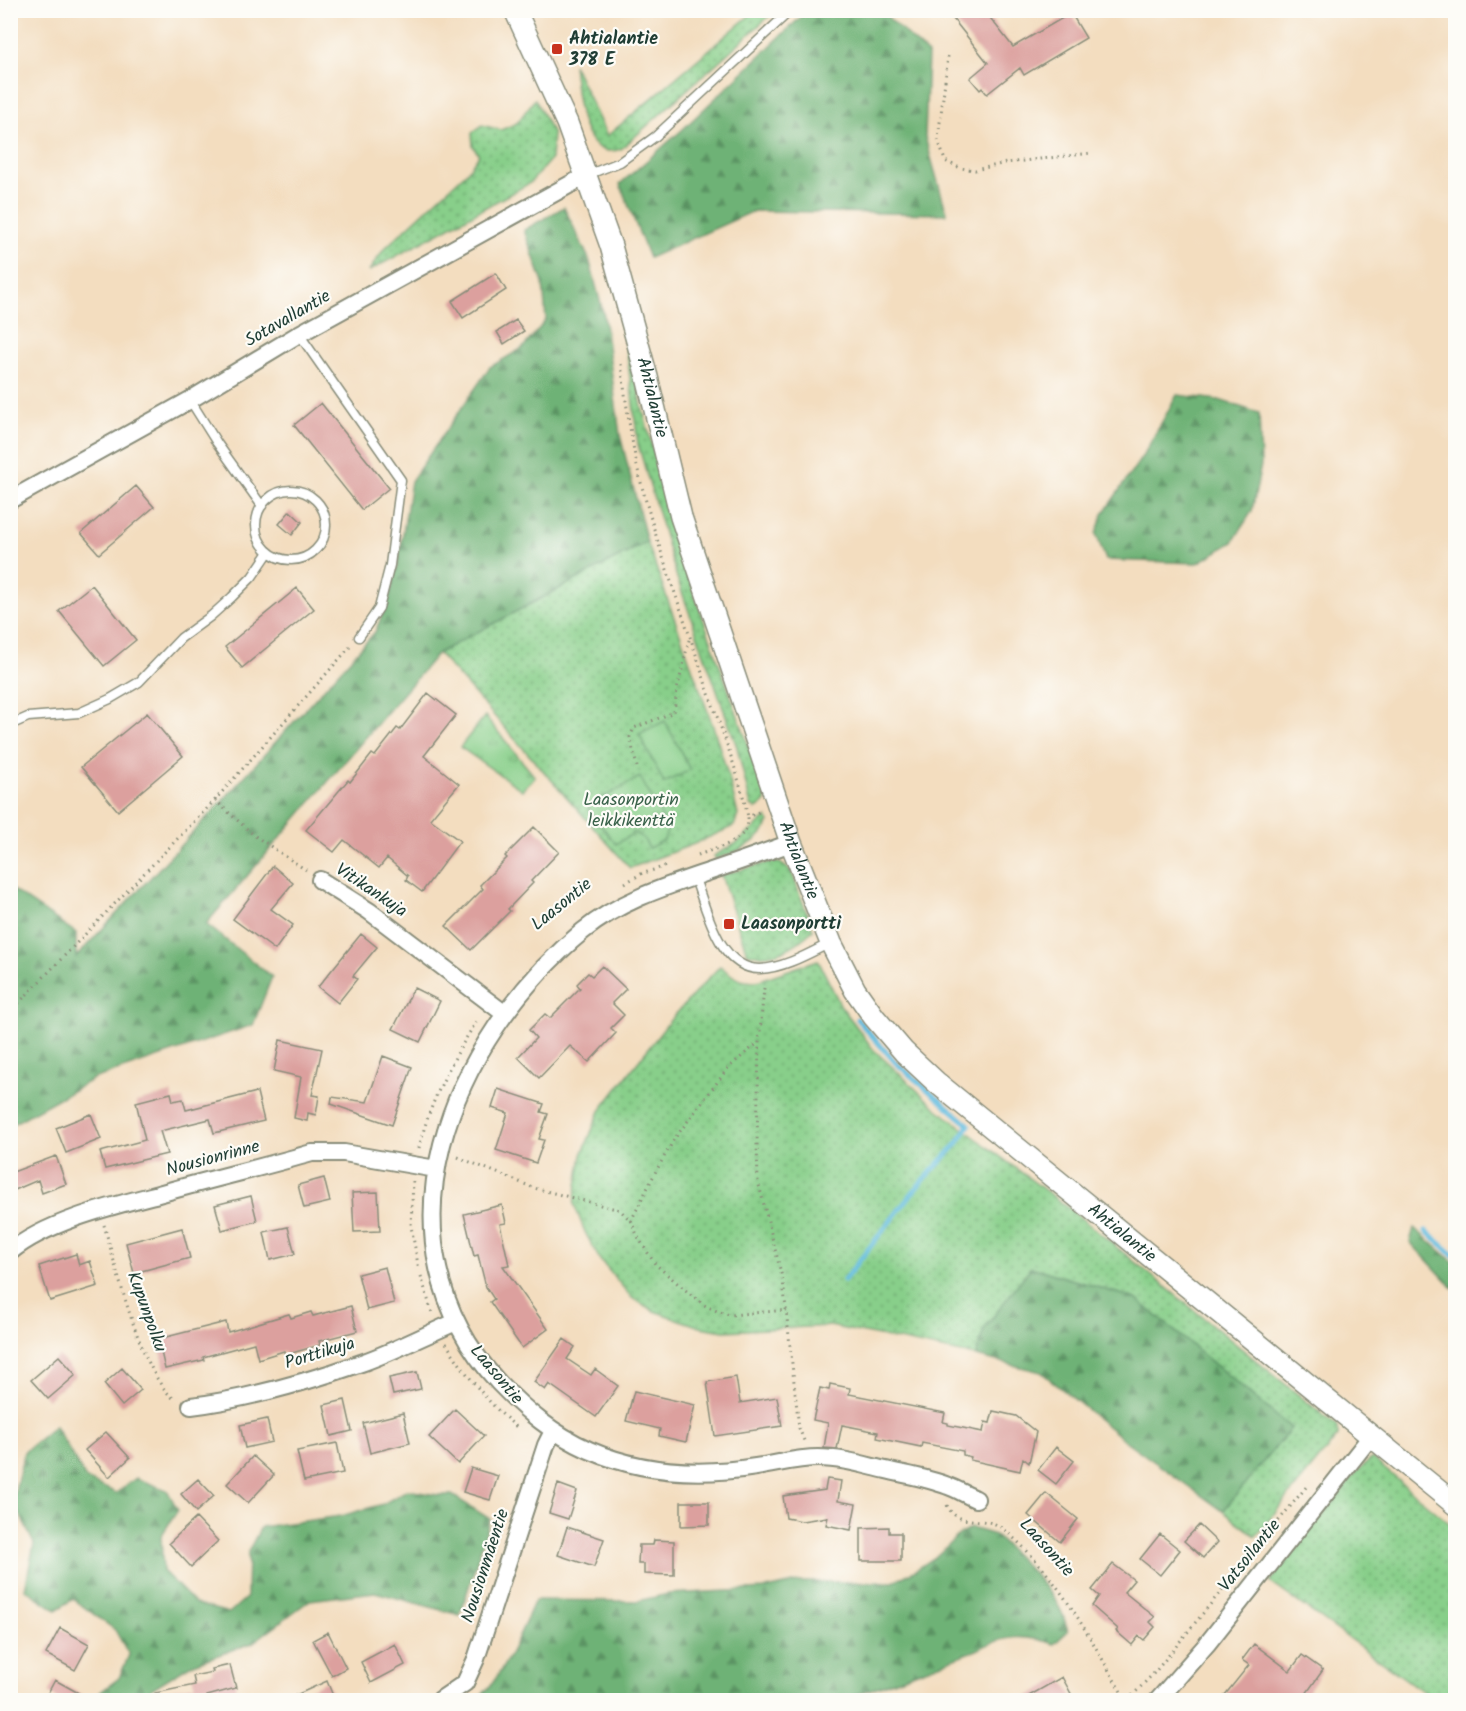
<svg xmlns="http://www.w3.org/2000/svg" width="1466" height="1711" font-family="Kalam,sans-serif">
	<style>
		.grass { fill: url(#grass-dots); stroke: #54865f; stroke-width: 1.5 }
		.forest { fill: url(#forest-firs); stroke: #467855; stroke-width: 1.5 }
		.park { fill: url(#park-tufts); stroke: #54865f; stroke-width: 1.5 }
		.garden { fill: #88cf8a; stroke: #54865f; stroke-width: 1.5 }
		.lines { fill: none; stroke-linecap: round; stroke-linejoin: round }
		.stream { stroke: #61bcdf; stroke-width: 5 }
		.building { fill: #dca09e }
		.service-casing { stroke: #898d7a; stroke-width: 11 }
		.minor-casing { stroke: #898d7a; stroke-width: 20 }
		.tertiary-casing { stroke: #898d7a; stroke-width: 24 }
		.path { stroke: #898d7a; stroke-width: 3; stroke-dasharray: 1.5 4.5; stroke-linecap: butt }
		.service { stroke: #fff; stroke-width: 8 }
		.minor { stroke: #fff; stroke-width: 16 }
		.tertiary { stroke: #fff; stroke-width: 21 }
		.poi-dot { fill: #c8321e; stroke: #fdfcf7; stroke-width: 2 }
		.labels { text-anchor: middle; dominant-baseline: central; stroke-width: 4.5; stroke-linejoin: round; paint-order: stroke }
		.poi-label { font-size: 18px; font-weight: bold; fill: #1f3d34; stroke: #fdfcf7; text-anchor: start }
		.street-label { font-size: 18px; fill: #1f3d34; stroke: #fdfcf7 }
		.park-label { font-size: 18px; fill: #39624a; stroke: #fdfcf7 }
	</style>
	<defs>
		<pattern id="grass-dots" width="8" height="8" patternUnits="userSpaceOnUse" patternTransform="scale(1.5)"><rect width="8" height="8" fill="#88cf8a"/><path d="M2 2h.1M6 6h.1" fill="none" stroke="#6fa972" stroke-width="1.8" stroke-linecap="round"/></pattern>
		<pattern id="forest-firs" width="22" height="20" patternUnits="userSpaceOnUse" patternTransform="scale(1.5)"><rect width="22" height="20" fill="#6eb276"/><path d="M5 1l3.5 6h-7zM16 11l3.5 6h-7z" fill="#5a9262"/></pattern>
		<pattern id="park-tufts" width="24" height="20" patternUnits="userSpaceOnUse" patternTransform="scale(1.5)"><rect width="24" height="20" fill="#88cf8a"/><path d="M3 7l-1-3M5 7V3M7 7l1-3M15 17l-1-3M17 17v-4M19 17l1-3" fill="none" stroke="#6fa972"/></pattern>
	</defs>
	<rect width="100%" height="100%" fill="#fdfcf7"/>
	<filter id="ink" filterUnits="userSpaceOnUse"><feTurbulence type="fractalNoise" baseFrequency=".0167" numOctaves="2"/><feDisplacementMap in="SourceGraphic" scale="12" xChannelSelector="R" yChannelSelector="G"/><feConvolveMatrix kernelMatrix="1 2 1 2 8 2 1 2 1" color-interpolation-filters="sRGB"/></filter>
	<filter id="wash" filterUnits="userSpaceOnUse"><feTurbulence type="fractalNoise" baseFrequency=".008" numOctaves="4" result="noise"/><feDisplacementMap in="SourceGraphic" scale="24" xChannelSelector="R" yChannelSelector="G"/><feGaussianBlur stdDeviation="1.35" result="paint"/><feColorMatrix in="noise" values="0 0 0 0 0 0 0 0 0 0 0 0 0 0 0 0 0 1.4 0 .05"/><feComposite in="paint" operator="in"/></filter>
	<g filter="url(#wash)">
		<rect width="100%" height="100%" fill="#f3ddbf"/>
		<path class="grass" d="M756 10 775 11 621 149C579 164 576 90 573 64L607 136Z
			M535 99 553 134 551 159 530 183 369 271 384 249 467 172 479 155 473 146 472 133 482 125 501 130 517 123Z
			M625 337 629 338 642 407 679 551 766 795C766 802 762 807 756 809L751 806 737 747 677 578 638 444Z
			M647 542 714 729 729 778 738 815 734 826 694 844 630 868 438 653Z
			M767 817 769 822C761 843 736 852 716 859L714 857 715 855 737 843Z
			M771 862 780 863 791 871 813 930C795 947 773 961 747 953L721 875Z
			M818 960 841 1006 873 1049 936 1108 1066 1206 1338 1427V1436L1256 1536 1223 1511 1291 1428 1136 1299 1031 1267 984 1329 976 1356 830 1326 724 1331 700 1327 654 1311 632 1298 600 1260 585 1232 574 1204 582 1155 600 1111 672 1018 720 966C733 976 740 984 757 981Z
			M1372 1458 1455 1528V1700H1435L1270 1582 1356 1473Z"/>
		<path class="forest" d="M808 10 881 11 928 54 925 137 947 214 754 211 649 258 620 184 682 130Z
			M564 207 589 259 604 316 620 435 647 542 438 653 206 924 272 977 253 1025 93 1079 11 1125V889L76 933V957L226 797 375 632 389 598 398 565 411 481 490 367 523 348 546 320 543 283 524 230Z
			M1177 395 1219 400 1259 413 1261 465 1252 511 1233 542 1198 563 1106 560 1096 534 1103 514 1144 454Z
			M1414 1228 1455 1263V1290L1410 1242Z
			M1031 1267 1136 1299 1291 1428 1223 1511 1124 1440 1041 1372 976 1356 984 1329Z
			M55 1426 86 1479 116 1493 136 1478 167 1490 178 1510 161 1536 163 1571 196 1604 229 1613 247 1597 248 1552 261 1527 341 1516 383 1504 407 1490 438 1495H452L490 1519 460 1615 375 1592 310 1600 252 1643 190 1665 134 1700H90L119 1678 129 1655 115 1630 73 1599 56 1610 25 1589 34 1544 13 1500 24 1452Z
			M971 1528 995 1535 1036 1576 1056 1601 1063 1615 1068 1631 1054 1644C1024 1634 1005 1635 977 1650L842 1700H475C500 1685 523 1627 535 1600L638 1601 668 1594 767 1589 798 1582H893L914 1571 935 1557 959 1535Z"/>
		<path class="park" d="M485 716 535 777 522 790 460 747Z
			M640 777 668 828 664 840 649 848 643 838 634 833 616 844 588 809 590 805Z"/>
		<path class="garden" d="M665 721 690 770 664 783 639 734Z"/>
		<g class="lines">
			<path class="stream" d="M1426 1231 1456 1257
				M844 1280 917 1187 957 1144 969 1125 896 1063 857 1019"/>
		</g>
		<g id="blocks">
			<path class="building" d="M946 10H984L1013 47 1071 13 1086 38 1024 75 1020 68 987 94 982 88 980 90 970 78 988 63Z
				M496 273 506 290 463 318 452 301Z
				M516 320 524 331 504 344 497 332Z
				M321 403 389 488 362 510 294 425Z
				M136 486 154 507 99 554 81 533Z
				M290 511 302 522 292 535 279 524Z
				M92 585 136 640 104 666 59 611Z
				M297 588 314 609 242 668 225 647Z
				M428 693 456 715 424 756 459 784 430 819 460 841 422 892 406 880 408 876 387 858 379 868 344 840 334 852 306 830 348 780 350 782 372 754 375 756 397 728 400 730Z
				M147 713 183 756 118 811 81 767Z
				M534 827 559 852 531 881 533 883 508 909 510 911 471 950 446 926 483 889 480 885 507 858 505 856Z
				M273 866 293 883 271 909 293 925 275 950 233 919Z
				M361 934 377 947 353 976 357 979 338 1003 318 987Z
				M602 966 626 989 612 1003 624 1015 611 1028 616 1033 589 1062 570 1046 539 1078 518 1057 536 1038 529 1030 545 1014 550 1018 580 988 577 984 588 973 592 976Z
				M414 988 440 1001 420 1042 393 1029Z
				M280 1040 322 1049 312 1095 319 1096 316 1115 308 1113 307 1121 294 1118 301 1077 274 1071Z
				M383 1056 412 1067 392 1125 331 1104 332 1097 367 1102Z
				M498 1089 544 1104 541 1112 548 1114 539 1139 544 1140 536 1163 496 1150 508 1113 492 1108Z
				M257 1092 264 1121 214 1133 210 1119 160 1131 167 1154 105 1169 100 1152 145 1140 136 1102 171 1093 173 1101 183 1099 186 1110Z
				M91 1114 101 1139 66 1153 56 1128Z
				M56 1156 66 1184 42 1193 38 1180 10 1192V1173Z
				M324 1178 330 1202 304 1208 298 1185Z
				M378 1192 380 1231 354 1232 352 1193Z
				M251 1196 257 1221 222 1230 215 1205Z
				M502 1205 506 1223 500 1224 509 1265 503 1266 548 1329 522 1348 490 1302 494 1299 486 1287 478 1255 474 1256 464 1214Z
				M288 1227 295 1254 270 1260 264 1232Z
				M182 1228 190 1258 134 1273 126 1243Z
				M76 1254 79 1265 90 1261 98 1286 50 1301 39 1266Z
				M385 1267 394 1303 367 1310 358 1274Z
				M351 1306 357 1331 319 1341 320 1345 285 1355 284 1351 258 1359 254 1343 203 1357 204 1360 165 1369 158 1339 226 1322 228 1332 289 1314 291 1318 311 1312 313 1316Z
				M564 1339 575 1347 567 1359 591 1375 595 1369 618 1386 596 1417 549 1384 545 1390 534 1382Z
				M59 1356 76 1375 48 1399 31 1380Z
				M122 1368 141 1390 122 1406 104 1384Z
				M417 1372 421 1389 393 1395 389 1378Z
				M736 1377 740 1403 777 1397 782 1426 715 1436 707 1382Z
				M830 1384 850 1388 849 1394 945 1413 943 1422 948 1423V1425L983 1432 985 1422 990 1423 993 1411 1016 1416 1036 1432 1029 1463 1023 1458 1020 1471 970 1460 971 1457 963 1455V1451L922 1443 921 1447 877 1438 878 1432 842 1425 837 1449 824 1448 828 1423 813 1420 820 1388 829 1390Z
				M634 1391 695 1405 686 1442 659 1436 660 1429 626 1421Z
				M345 1400 352 1431 331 1436 324 1405Z
				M455 1409 484 1436 458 1464 429 1437Z
				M403 1413 410 1443 370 1453 363 1423Z
				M267 1419 272 1442 245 1448 240 1425Z
				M106 1432 130 1458 109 1477 85 1450Z
				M337 1443 343 1473 304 1481 297 1451Z
				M1056 1447 1074 1461 1056 1484 1038 1470Z
				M253 1456 274 1475 248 1503 227 1484Z
				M471 1468 498 1476 490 1500 463 1492Z
				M198 1479 214 1496 196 1512 181 1494Z
				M827 1479 841 1481 838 1501 856 1504 851 1530 826 1525 828 1517 802 1521 786 1518 783 1496 825 1490Z
				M558 1484 577 1491 568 1519 549 1513Z
				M1046 1493 1078 1519 1060 1542 1028 1515Z
				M681 1502H709V1525L681 1526Z
				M196 1518 218 1541 191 1567 169 1543Z
				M1199 1525 1217 1542 1203 1558 1184 1541Z
				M567 1527 604 1539 594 1567 558 1555Z
				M889 1527V1533H901V1561H861V1528Z
				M1160 1534 1180 1550 1160 1575 1140 1559Z
				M654 1540 674 1541V1575L644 1574V1564H638L639 1545H653Z
				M1113 1564 1134 1580 1124 1592 1155 1617 1150 1622 1155 1627 1144 1640 1139 1636 1132 1645 1116 1631 1118 1629 1092 1606 1099 1596 1092 1590Z
				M60 1628 89 1644 75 1670 46 1654Z
				M328 1632 346 1668 332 1676 313 1640Z
				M395 1644 405 1665 371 1683 361 1662Z
				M1254 1644 1290 1671 1302 1655 1323 1670 1301 1701H1220L1249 1665 1242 1660Z
				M230 1665 236 1688 207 1696 208 1701H156L155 1693 195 1685 193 1676 213 1672 212 1669Z
				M1062 1677 1075 1701H1020Z
				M55 1680 93 1701H62L48 1693Z
				M327 1681 335 1701H283Z"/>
		</g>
	</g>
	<g filter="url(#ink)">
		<use href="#blocks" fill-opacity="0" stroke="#898d7a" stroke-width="1.5"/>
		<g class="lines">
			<defs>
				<path id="service" d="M587 175 620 162 656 136 791 10
					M299 334 401 480 390 565 379 608 359 637
					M190 400 217 443 262 506
					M256 525a35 35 0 1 1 70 0a35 35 0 1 1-70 0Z
					M10 725 28 717 79 713 110 699 139 682 181 638 211 616 232 597 252 577 269 552
					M694 876C706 907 719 970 760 969 784 968 810 953 830 943"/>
				<path id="minor" d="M10 500 190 400 299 334 587 175
					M791 843C763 853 735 863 708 872 664 887 620 901 583 931 451 1040 367 1240 499 1383 526 1411 553 1434 589 1450 642 1473 699 1476 756 1467 777 1464 797 1458 818 1458 842 1458 864 1465 886 1470 907 1475 928 1478 948 1486 957 1489 966 1495 976 1499
					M320 880 369 911 505 1014
					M10 1252C47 1221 116 1205 162 1193 212 1179 263 1167 312 1153H344L436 1169
					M191 1406C247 1399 310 1381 364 1362 395 1351 425 1335 456 1322
					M440 1700 465 1683 476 1659 546 1445 553 1431
					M1158 1700 1207 1644 1372 1435"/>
				<g id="tertiary">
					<path id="s1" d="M515 10 567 123 611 246 647 377 681 517 791 843 831 943 855 990 874 1017 904 1052 936 1082 1456 1505"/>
				</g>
			</defs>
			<use href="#service" class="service-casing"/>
			<use href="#minor" class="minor-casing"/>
			<use href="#tertiary" class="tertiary-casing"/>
			<path class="path" d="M948 56 938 139 945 161 960 168 975 170 1006 163 1092 153
				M621 364C627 408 632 451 644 494 661 558 685 619 705 682 720 727 738 770 748 817
				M637 767 630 737 634 728 674 712 677 690 690 636
				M215 800 255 836 306 870
				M698 855C716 848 750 842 748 817L761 811
				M625 883 641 874 666 866
				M764 988 759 1042 757 1144 758 1181 783 1281 799 1428 805 1443
				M10 1012 215 800 350 647
				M419 1148C429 1104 452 1059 477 1021
				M458 1157 534 1188 620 1210 631 1221 639 1239 655 1264 689 1293 704 1305 717 1311 730 1315 787 1310
				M413 1181 411 1226 419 1270
				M631 1221 656 1171 675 1138 728 1068 759 1042
				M104 1225C115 1263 143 1381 176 1400
				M421 1276 432 1313
				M446 1343C467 1376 489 1405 519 1429
				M947 1505C956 1526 978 1517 995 1524 1004 1528 1010 1535 1017 1541 1064 1585 1094 1646 1126 1700
				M411 1700 424 1693
				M1128 1700 1155 1672 1307 1486"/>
			<use href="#service" class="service"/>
			<use href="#minor" class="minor"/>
			<use href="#tertiary" class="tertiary"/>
		</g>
	</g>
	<g class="poi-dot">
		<rect x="551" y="43" width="12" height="12" rx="3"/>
		<rect x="723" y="918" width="12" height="12" rx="3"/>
	</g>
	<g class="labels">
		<g class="poi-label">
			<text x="569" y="39">Ahtialantie<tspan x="569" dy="21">378 E</tspan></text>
			<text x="741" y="924">Laasonportti</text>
		</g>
		<g class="street-label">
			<text transform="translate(288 319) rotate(-30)">Sotavallantie</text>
			<text stroke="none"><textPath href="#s1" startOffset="412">Ahtialantie</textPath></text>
			<text stroke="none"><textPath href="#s1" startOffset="898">Ahtialantie</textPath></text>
			<text transform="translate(371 891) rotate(34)">Vitikankuja</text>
			<text transform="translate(562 905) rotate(-39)">Laasontie</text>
			<text transform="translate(213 1159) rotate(-15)">Nousionrinne</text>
			<text stroke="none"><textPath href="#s1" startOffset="1402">Ahtialantie</textPath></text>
			<text transform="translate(146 1312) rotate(70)">Kupunpolku</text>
			<text transform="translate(320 1354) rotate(-17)">Porttikuja</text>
			<text transform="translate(496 1375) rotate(50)">Laasontie</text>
			<text transform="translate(1046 1548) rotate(48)">Laasontie</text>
			<text transform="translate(1250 1556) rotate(-51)">Vatsoilantie</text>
			<text transform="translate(486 1566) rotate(-72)">Nousionmäentie</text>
		</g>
		<g class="park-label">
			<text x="631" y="800">Laasonportin<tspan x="631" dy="21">leikkikenttä</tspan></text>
		</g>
	</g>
	<rect width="1466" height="1711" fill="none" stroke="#fdfcf7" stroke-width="36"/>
</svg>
